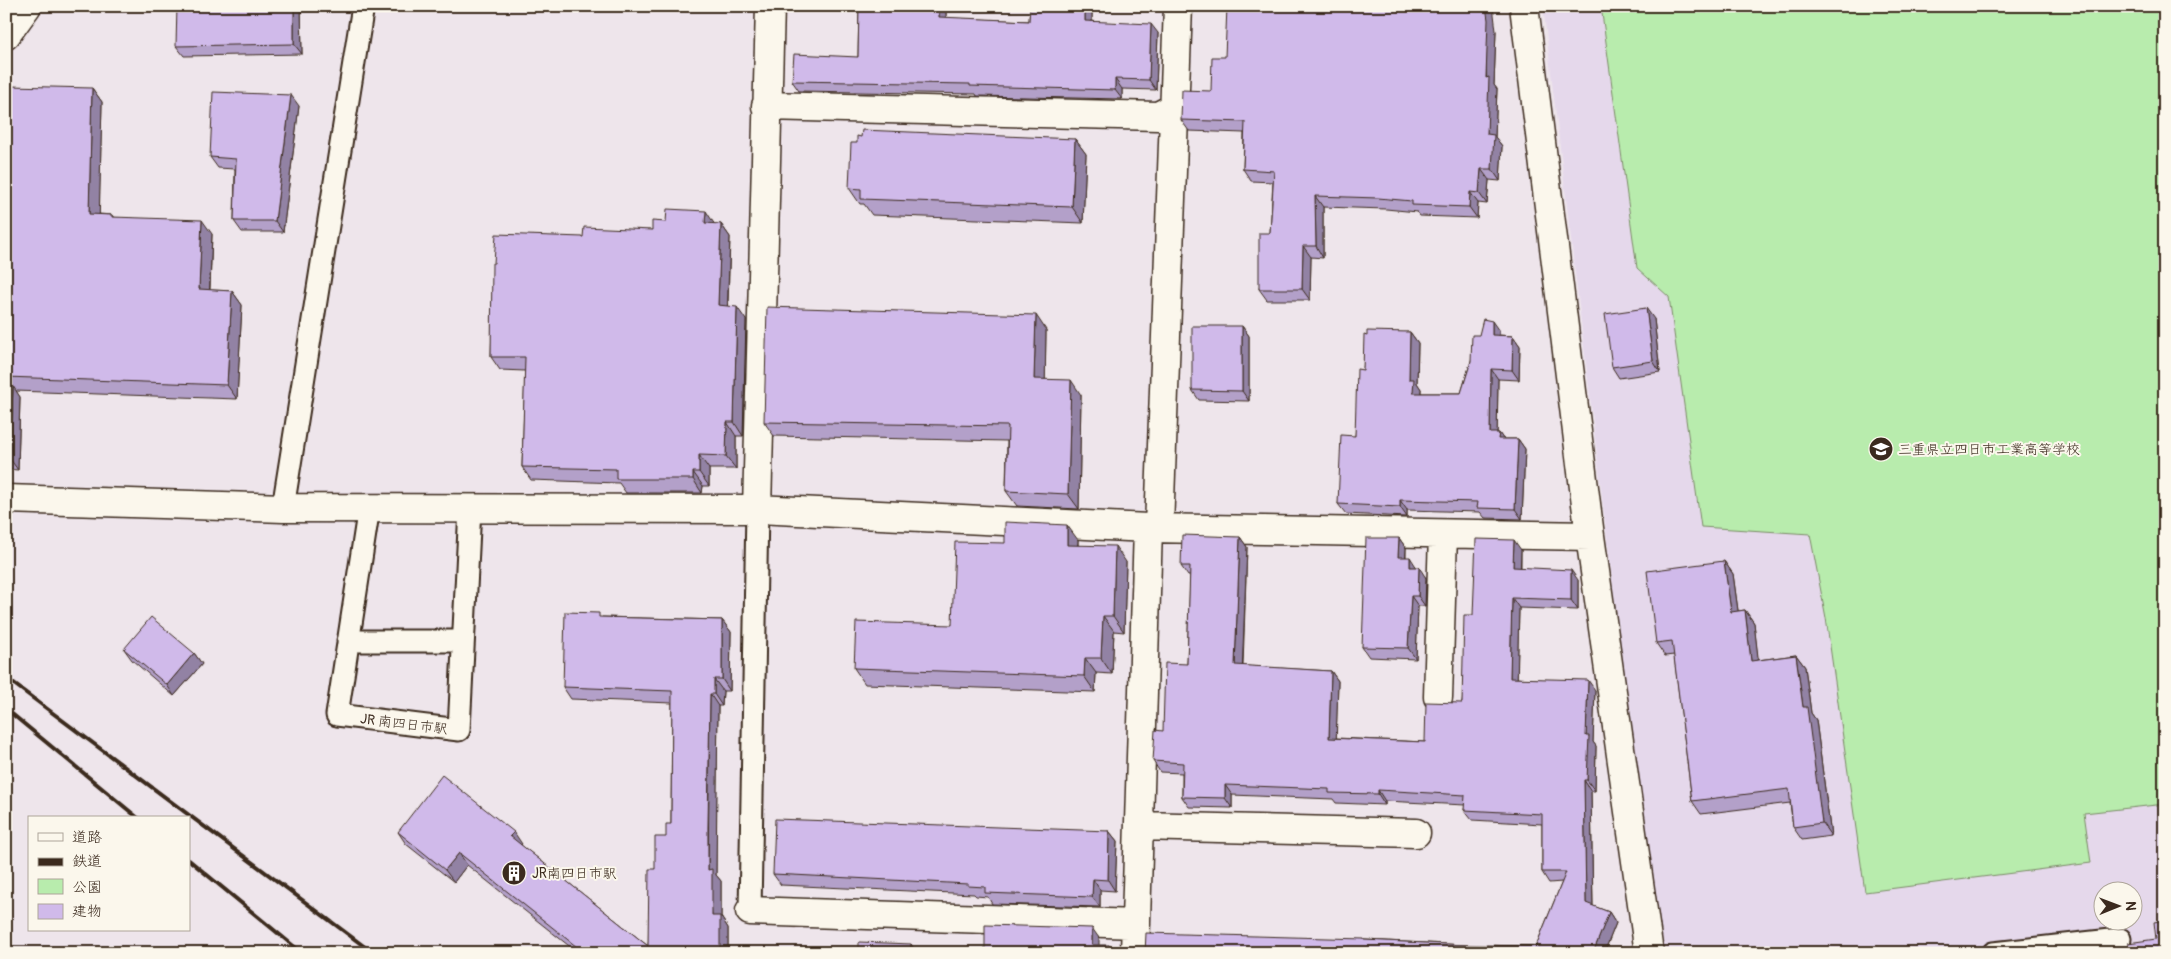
<svg xmlns="http://www.w3.org/2000/svg" width="2171" height="959" font-family="Pangolin,'Klee One',sans-serif">
	<style>
		.built { fill: #e5d8eb; fill-rule: evenodd }
		.green { fill: #b8ecad; stroke: #7a8b66 }
		.lines { fill: none; stroke-linecap: round; stroke-linejoin: round }
		.service-casing { stroke: #3b2a1e; stroke-width: 25 }
		.minor-casing { stroke: #3b2a1e; stroke-width: 31 }
		.secondary-casing { stroke: #3b2a1e; stroke-width: 31 }
		.service { stroke: #fbf7ec; stroke-width: 21 }
		.minor { stroke: #fbf7ec; stroke-width: 28 }
		.secondary { stroke: #fbf7ec; stroke-width: 28 }
		.rail { stroke: #3b2a1e; stroke-width: 4 }
		.wall { fill: #b3a0c9; stroke: #3b2a1e }
		.shaded-wall { fill: #9282a4; stroke: #3b2a1e }
		.building { fill: #d0baea; stroke: #3b2a1e }
		.labels { text-anchor: middle; dominant-baseline: central; stroke-width: 4; stroke-linejoin: round; paint-order: stroke }
		.poi-label { font-size: 14px; fill: #3b2a1e; stroke: #fbf7ec; text-anchor: start }
		.street-label { font-size: 14px; fill: #3b2a1e; stroke: #fbf7ec }
	</style>
	<rect width="100%" height="100%" fill="#eee5eb"/>
	<filter id="ink" filterUnits="userSpaceOnUse"><feTurbulence type="fractalNoise" baseFrequency=".02" numOctaves="2"/><feDisplacementMap in="SourceGraphic" scale="10" xChannelSelector="R" yChannelSelector="G"/><feConvolveMatrix kernelMatrix="1 2 1 2 8 2 1 2 1" color-interpolation-filters="sRGB"/></filter>
	<g filter="url(#ink)">
		<path class="built" d="M1543 6H2165V953H1657ZM2104 892H2134V922H2104Z"/>
		<path class="green" d="M1601 6H2165V804L2084 813 2091 863 1865 892 1826 618 1810 534 1701 527 1669 297 1637 268Z"/>
		<g class="lines">
			<defs>
				<path id="service" d="M369 507 337 715 459 730 470 508
					M283 508 363 6
					M348 641H463
					M750 911 757 509
					M1993 953 2120 939"/>
				<path id="minor" d="M1524 6 1590 536
					M766 106 1158 116 1175 107
					M6 499 283 508 757 509 1148 528 1590 536 1649 953
					M757 509 770 6
					M1159 528 1178 6
					M1438 697 1443 534
					M1140 826 1416 833
					M750 911 1136 924
					M1135 953 1148 528"/>
				<path id="secondary" d="M6 35 27 6"/>
			</defs>
			<use href="#service" class="service-casing"/>
			<use href="#minor" class="minor-casing"/>
			<use href="#secondary" class="secondary-casing"/>
			<use href="#service" class="service"/>
			<use href="#minor" class="minor"/>
			<use href="#secondary" class="secondary"/>
			<path class="rail" d="M6 678 373 953
				M6 709 138 818
				M189 860 302 953"/>
		</g>
		<path class="wall" d="M301 6 302 54 184 56 176 46Z
			M859 6H946V18L1029 21 1030 6H1092V21L1158 33 1156 90 1122 89V99L977 96 976 94 799 91 792 81 858 57Z
			M1496 31 1494 85 1497 89 1495 137 1502 146 1500 181 1489 180 1487 204 1478 203 1477 218 1420 216 1417 212 1386 209 1323 207V258L1311 257 1310 300H1267L1259 289 1270 233 1273 182 1251 181 1243 169 1244 133 1189 131 1181 120 1211 91 1225 57Z
			M92 88 102 102 99 214 112 215 113 217 212 234 210 290 232 291 242 305 237 399 16 391 20 397 18 470 6 469V179Z
			M299 106 283 232H242L234 221 235 169 218 168 210 157Z
			M1075 139 1086 154 1083 223 872 215 864 204H860L849 188Z
			M714 224H721L730 237 728 306 746 320 743 436H736V469H709V486H703L702 493H626L619 483 531 480 522 467 525 371 500 370 491 357 494 263 583 237Z
			M1654 319 1660 372 1619 378 1612 367Z
			M1242 326 1249 336V401L1199 400 1192 390Z
			M1046 330 1045 380 1081 395 1079 509 1017 506 1006 491 1007 441 774 436 764 422Z
			M1499 331V335L1513 336 1520 346 1519 380 1498 379 1497 433H1499L1503 439H1518L1525 449 1522 519 1485 518 1480 512 1407 510V517L1346 514 1338 504 1355 436 1367 336 1410 332 1418 343 1417 383 1421 389V393H1461L1479 335Z
			M1240 537 1247 547 1243 666 1331 671 1338 681 1336 738 1425 742 1462 703 1473 615 1521 550V568L1578 580V610L1519 608 1517 678 1595 690 1593 742 1596 746 1595 791H1591L1593 906 1609 912 1616 923 1604 953H1145L1366 940 1466 945 1536 946 1562 882 1549 883 1542 872V824L1472 820 1464 810 1465 805 1385 801V805L1336 803 1333 799 1232 795V808L1189 807 1182 797V773L1160 772 1153 761 1187 664 1190 576H1188L1181 566Z
			M1399 538 1406 548V557L1417 567 1426 578 1425 606H1418L1416 659 1369 657 1362 647Z
			M1078 540V545L1126 562 1124 632 1114 631 1112 674 1096 673 1095 692 865 684 854 668 952 625 1005 543Z
			M1724 561 1733 574 1738 611 1745 610 1754 623 1758 660 1796 655 1805 667 1811 713 1816 720 1831 836 1802 840 1793 827 1790 803 1701 814 1692 801 1674 655 1665 656 1656 643Z
			M602 617 722 620 731 632 730 691H723L722 706H718L716 840V875L721 881V917L728 928V953H578L467 865 454 882 406 844 398 832 522 844 521 845 648 946 655 869 671 824 672 703 571 699 563 687Z
			M124 649 194 653 202 664 174 696 132 660Z
			M1109 831 1117 841 1115 891 1100 890V907L992 904 988 897 976 896 974 894 781 885 773 874Z"/>
		<path class="shaded-wall" d="M294 6H301L302 54 294 44Z
			M939 6H946V27L939 17Z
			M1085 6H1092V31L1085 21Z
			M1486 6H1493L1496 31 1494 85 1497 89 1495 137 1502 146 1500 181 1492 169 1487 134Z
			M1151 24 1158 33 1156 90 1149 80Z
			M1115 79 1122 89V99L1115 90Z
			M92 88 102 102 99 228 89 214Z
			M291 95 299 106 283 232 275 221Z
			M1075 139 1086 154 1083 223 1072 207Z
			M1481 169 1489 180 1487 204 1479 193Z
			M1470 192 1478 203 1477 218 1469 207Z
			M1315 196 1323 207V258L1316 246Z
			M706 211 715 225 705 223Z
			M202 220 212 234 209 303 199 289Z
			M721 224 730 237 727 318 718 305Z
			M1303 246 1311 257 1310 300 1302 289Z
			M232 291 242 305 237 399 227 385Z
			M737 307 746 320 743 436 734 422Z
			M1646 308 1654 319 1660 372 1653 361Z
			M1036 315 1046 330 1045 394 1034 379Z
			M1492 321 1499 331V345L1492 335Z
			M1242 326 1249 336V401L1242 391Z
			M1410 332 1418 343 1417 383 1421 389 1420 403 1413 393 1409 379Z
			M1513 336 1520 346 1519 380 1512 370Z
			M1491 369 1498 379 1497 443 1490 433Z
			M1071 380 1081 395 1079 509 1068 494Z
			M13 386 20 397 18 470 10 459Z
			M727 422 736 436V469L726 456Z
			M1499 433 1506 443 1498 439Z
			M1518 439 1525 449 1522 519 1515 509Z
			M699 455 709 469V486L699 472Z
			M693 472 703 486 702 493 693 479Z
			M1400 500 1407 510V517L1400 507Z
			M1067 525 1078 540 1077 560 1067 545Z
			M1240 537 1247 547 1242 676 1235 665Z
			M1399 538 1406 548 1405 567 1398 557Z
			M1514 540 1521 550 1520 578 1513 567Z
			M1115 546 1126 562 1124 632 1113 616Z
			M1410 557 1417 568 1410 567Z
			M1724 561 1733 574 1740 625 1731 612Z
			M1419 567 1426 578 1425 606 1418 596Z
			M1571 570 1578 580V610L1571 600Z
			M1411 596 1418 606 1416 659 1408 648Z
			M1512 598 1519 608 1517 688 1510 678Z
			M1745 610 1754 623 1760 674 1751 661Z
			M1103 616 1114 631 1112 674 1101 658Z
			M722 620 731 632 730 691 722 679Z
			M194 653 202 664 174 696 167 685Z
			M1796 655 1805 667 1811 713 1816 720 1831 836 1822 823 1803 707Z
			M1085 658 1096 673 1095 692 1084 676Z
			M1331 671 1338 681 1336 748 1329 738Z
			M714 679 723 691 722 706 714 694Z
			M1588 680 1595 690 1593 742 1596 746 1595 791 1587 780 1586 736Z
			M710 694 718 706 716 875 721 881V917L728 928V953H720L712 916 708 870Z
			M1584 780 1591 791 1593 914 1586 903Z
			M1225 785 1232 795V808L1225 798Z
			M1378 790 1385 801V805L1378 794Z
			M1109 831 1117 841 1115 891 1108 880Z
			M514 832 522 844 518 848 510 836Z
			M459 853 467 865 454 882 445 870Z
			M1093 879 1100 890V907L1092 897Z
			M1609 912 1616 923 1604 953H1593Z
			M1092 928 1099 938V953L1092 945Z
			M911 944 917 953H910Z
			M1109 945 1115 953H1109Z
			M578 946 583 953H581L577 947Z"/>
		<path class="building" d="M177 6H294V44L176 46Z
			M859 6H939V17L1029 21 1030 6H1085V21L1151 24 1149 80 1115 79V90L970 86V84L792 81 794 54 858 57Z
			M1227 6H1486L1488 20 1486 78 1489 77 1487 134 1494 135 1492 169H1481L1479 193 1470 192 1469 207 1412 205V201L1378 198 1315 196 1316 246H1303L1302 289H1259V233H1270L1274 171 1243 169 1245 122 1181 120 1182 90 1211 91 1212 57H1225Z
			M10 86 92 88 89 214 112 215V217L202 220 199 289 232 291 227 385 6 377V179Z
			M213 92 291 95 275 221H234L236 159 210 157Z
			M862 130 1075 139 1072 207 861 199V189L849 188 851 143H857V136L861 137Z
			M667 209 706 211 705 223 721 224 718 305 737 307 734 422H727L726 456 699 455V472H693V479H616V469L522 467 525 357H491L492 263H494L496 234 583 237 584 227 652 230V221L666 222Z
			M767 307 1036 315 1034 379 1071 380 1068 494 1006 491 1008 426 764 422Z
			M1646 308 1653 361 1612 367 1605 314Z
			M1483 319 1492 321V335L1513 336 1512 370 1491 369 1490 433H1499L1498 439H1518L1515 509 1477 508 1478 502 1400 500V507L1338 504 1341 435 1355 436 1357 369 1363 370 1364 335 1367 336V331L1410 332 1409 379H1414L1413 393H1461L1471 361 1472 335H1479Z
			M1192 326H1242V391L1192 390Z
			M6 386H13L10 459H6Z
			M1005 522 1067 525V545L1115 546 1113 616H1103L1101 658H1085L1084 676 854 668 856 622 952 625 955 542 1005 543Z
			M1182 535 1240 537 1235 665 1331 671 1329 738 1425 742 1426 702 1462 703 1464 615H1473L1476 539 1514 540 1513 567 1571 570V600L1512 598 1510 678 1588 680 1586 736H1589L1587 780H1584L1586 903 1609 912 1593 953H1145L1146 933 1364 939V940L1466 945 1536 946 1566 872H1542V814L1464 810 1465 795 1378 790V794L1329 793V789L1225 785V798L1182 797 1183 763 1153 761 1155 730 1163 731 1165 663 1187 664 1190 566H1181Z
			M1366 538H1399L1398 557H1410V567H1419L1418 596H1411L1408 648 1362 647Z
			M1724 561 1731 612 1745 610 1751 661 1796 655 1803 707H1807L1822 823 1793 827 1789 789 1692 801 1672 641 1656 643 1647 571Z
			M565 612 599 613V617L722 620V679H714V694H710L708 828V870L712 869V916H720V953H586L578 946 577 947 459 853 445 870 398 832 442 775 514 832 510 836 648 946 649 869H655V837H666V824H671L672 691 563 687Z
			M151 617 194 653 167 685 124 649Z
			M775 819 1109 831 1108 880 1093 879 1092 897 985 893V887L968 886V884L773 874Z
			M2165 920V953H2129L2128 943 2156 939 2154 922Z
			M985 925 1092 928V945H1109V953H985Z
			M859 942 911 944 910 953H859Z"/>
	</g>
	<defs>
		<symbol id="school-disc" viewBox="-11 -11 22 22"><circle r="9.5" fill="#3b2a1e" stroke="#fbf7ec"/><path d="M0-5L7-2L0 1L-7-2ZM-4 1L0 2.5L4 1V4Q0 6-4 4Z" fill="#fff"/></symbol>
		<symbol id="building-disc" viewBox="-11 -11 22 22"><circle r="9.5" fill="#3b2a1e" stroke="#fbf7ec"/><path d="M-4-6H4V6H1V3H-1V6H-4ZM-2.5-4.3h1.7v1.8h-1.7ZM.8-4.3h1.7v1.8H.8ZM-2.5-1h1.7V.8h-1.7ZM.8-1h1.7V.8H.8Z" fill="#fff"/></symbol>
	</defs>
	<g fill-rule="evenodd">
		<use href="#school-disc" x="1867" y="435" width="28" height="28"/>
		<use href="#building-disc" x="500" y="859" width="28" height="28"/>
	</g>
	<g class="labels">
		<g class="poi-label">
			<text x="1898" y="449">三重県立四日市工業高等学校</text>
			<text x="532" y="873">JR南四日市駅</text>
		</g>
		<g class="street-label">
			<text transform="translate(404 724) rotate(7)">JR 南四日市駅</text>
		</g>
	</g>
	<rect width="2171" height="959" fill="none" stroke="#fbf7ec" stroke-width="25"/>
	<rect x="12" y="12" width="2146" height="934" fill="none" stroke="#3b2a1e" stroke-width="2" filter="url(#ink)"/>
	<rect x="28" y="816" width="162" height="115" fill="#fbf7ec" stroke="#aea59a"/>
	<rect x="38" y="833" width="25" height="8" fill="#fbf7ec" stroke="#aea59a"/>
	<text x="72" y="842" font-size="15" fill="#3b2a1e">道路</text>
	<rect x="38" y="858" width="25" height="8" fill="#3b2a1e" stroke="#aea59a"/>
	<text x="72" y="866" font-size="15" fill="#3b2a1e">鉄道</text>
	<rect x="38" y="879" width="25" height="15" fill="#b8ecad" stroke="#aea59a"/>
	<text x="72" y="892" font-size="15" fill="#3b2a1e">公園</text>
	<rect x="38" y="904" width="25" height="15" fill="#d0baea" stroke="#aea59a"/>
	<text x="72" y="916" font-size="15" fill="#3b2a1e">建物</text>
	<g transform="translate(2118 906) rotate(89)"><circle r="24" fill="#fbf7ec" stroke="#aea59a"/>
	<path d="M0-4L9 19L0 12L-9 19Z" fill="#3b2a1e"/>
	<text y="-8" font-size="14" font-weight="bold" text-anchor="middle" fill="#3b2a1e">N</text>
	</g>
</svg>
